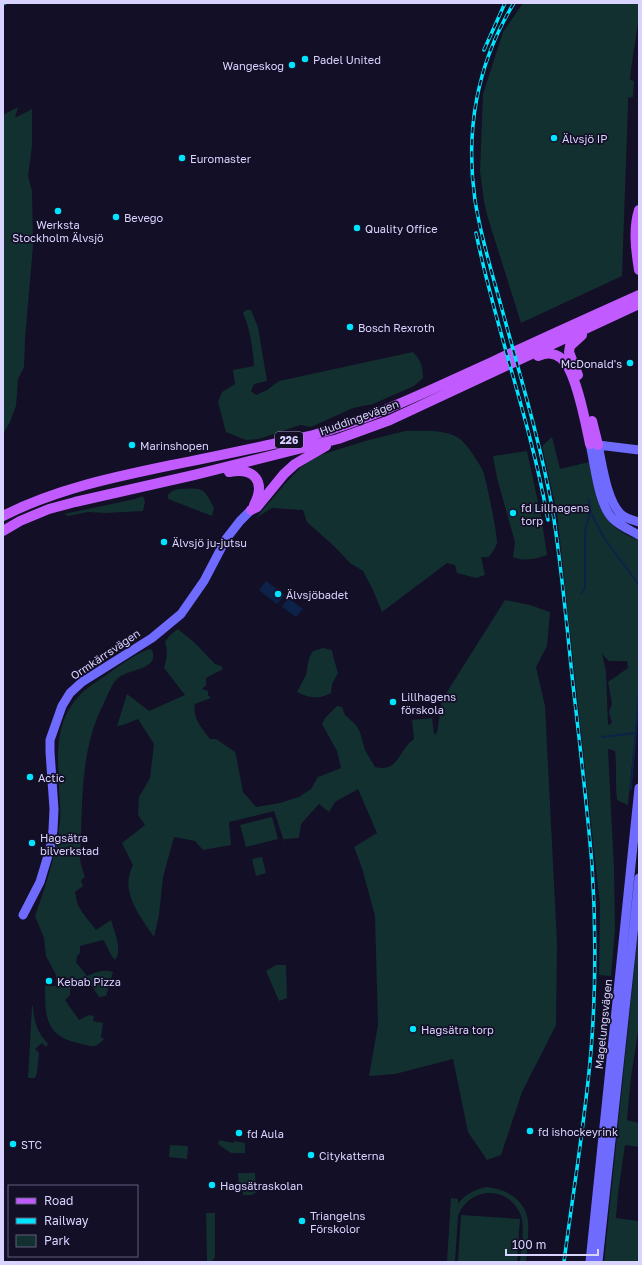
<svg xmlns="http://www.w3.org/2000/svg" width="642" height="1265" font-family="'Golos Text',sans-serif">
	<style>
		.green { fill: #12302f; fill-rule: evenodd }
		.water { fill: #0c2248 }
		.lines { fill: none; stroke-linecap: round; stroke-linejoin: round }
		.stream { stroke: #0c2248; stroke-width: 2 }
		.secondary { stroke: #6f6bff; stroke-width: 9 }
		.primary { stroke: #c25bff; stroke-width: 10 }
		.rail-casing { stroke: #00e5ff; stroke-width: 3.5 }
		.rail { stroke: #130f26; stroke-width: 2; stroke-dasharray: 6; stroke-linecap: butt }
		.poi-dot { fill: #00e5ff; stroke: #130f26; stroke-width: 1.5 }
		.labels { text-anchor: middle; dominant-baseline: central; stroke-width: 3.5; stroke-linejoin: round; paint-order: stroke }
		.shield { fill: #130f26; stroke: #9e99be; stroke-width: 1 }
		.shield-label { font-size: 10px; font-weight: bold; fill: #d9d4ff }
		.poi-label { font-size: 11px; fill: #d9d4ff; stroke: #130f26; text-anchor: start }
		.street-label { font-size: 11px; fill: #d9d4ff; stroke: #130f26 }
	</style>
	<rect width="100%" height="100%" fill="#130f26"/>
	<path class="green" d="M523 3H639C639 29 632 54 630 80L634 81 633 97 628 98V105L622 276 521 323 487 215 484 201 480 171 483 94 503 32Z
		M18 107 15 118 32 109V146L28 176 32 191 33 246 25 339 24 367 18 379 16 406 10 422 3 434V115Z
		M246 310H251L258 327 267 381 254 384 251 391 256 395 267 390 279 381 413 352C421 360 423 367 423 378L414 386 373 404 353 408 311 427 300 425 259 439 246 440 226 432 218 402 222 392 235 384 233 370 254 366C253 348 250 329 243 313Z
		M405 431C422 431 442 429 457 437 466 442 478 461 483 471 486 478 498 537 497 543 496 548 491 553 489 557H481L485 575 476 578 457 573 455 565 447 563 382 612 373 590 363 571 350 563 335 547 307 522 303 510 272 508 256 518 283 486 300 468 314 457 365 441Z
		M552 437 560 469 589 462C594 484 596 512 615 527 622 533 631 537 639 540V693L628 805 617 800C615 783 617 767 615 751L608 749 614 869 615 930 611 976 599 975 600 905 557 513 542 446ZM602 654 609 661H627L628 668 608 682 612 704 609 712 612 723 608 725 606 671Z
		M527 451 541 516 547 555C536 559 524 562 513 557L515 542 497 478 493 456Z
		M178 489C203 488 203 486 214 508L212 516 168 499V495L172 491Z
		M143 496 145 502 143 511 105 513 88 512 68 516 64 514 135 499Z
		M505 600 530 605 550 612 547 646 536 667 545 706 557 942 556 1025 522 1092 501 1155 487 1160 468 1132 453 1059 395 1074 369 1076 378 1025 375 916 362 868 354 847 377 833 358 789 335 802 329 812 319 804 301 824 299 838 284 839 285 844 274 811 229 822 231 845 203 850 195 841 174 837 163 877 159 915 154 937C143 920 125 899 129 877 130 873 131 869 133 865L122 843 145 825 138 815 139 797 150 778 154 744 138 719 123 725 117 726 127 694 149 711 185 695 164 668C167 658 168 652 165 642L170 635 178 629 196 644 215 664 221 666 223 669 206 678V685L197 694 202 689 208 691V695L211 698 195 704C192 717 202 729 210 739H216L235 752 236 755 243 792 256 807 280 803 299 797 311 789 318 777 341 768 337 751 322 724 325 718 337 706 342 707 345 715 356 725 360 732 365 750 375 767C399 773 399 749 414 739L412 720 432 718 434 734 437 733 442 700Z
		M323 648 332 650 333 656 338 673 332 684 331 693C317 700 310 698 297 692L306 675 309 658 313 651Z
		M149 649 152 650C160 671 128 668 117 679 111 685 107 697 103 705 79 752 83 807 80 858L81 865 85 877 81 880 83 886 75 892C76 895 76 899 77 902 79 910 91 923 96 930L111 920C114 931 123 950 115 960 109 954 108 946 103 940L80 946V953L77 956 76 962 87 976C96 972 103 969 113 972L106 996 99 997 92 986 80 983 70 989V995L65 1000 79 1020 89 1015 94 1016 93 1021 103 1023 101 1037 104 1039C96 1048 93 1047 82 1044 46 1037 45 1019 45 986H56V975L46 956 44 938 35 916C46 884 57 853 60 819 61 808 59 797 59 786 57 749 55 717 85 690 91 685 98 681 105 676 118 667 133 655 149 649Z
		M272 817 278 839 246 847 240 825Z
		M262 857 266 873 256 876 252 859Z
		M639 922V1025L631 1077 627 1120 639 1123V1147L625 1145 618 1193 616 1218 639 1221V1262H604Z
		M276 965H286L287 998 279 1001 266 971Z
		M32 1006H33C34 1022 37 1032 48 1044L46 1047 42 1043 35 1049 39 1053 37 1073 35 1078H28Z
		M219 1140 234 1143V1141L245 1143V1153H231L218 1144Z
		M170 1145 188 1146 187 1159 169 1157Z
		M238 1173H255L256 1193H253V1195H243V1192L239 1189Z
		M486 1187C505 1188 526 1200 528 1221 529 1235 527 1249 526 1262H520C521 1249 525 1228 521 1216 510 1185 469 1186 458 1216L455 1262H447L451 1198 458 1199V1204C465 1194 474 1190 486 1187Z
		M206 1213H215V1256L214 1259 212 1261H207Z
		M461 1215 520 1219 517 1262H458Z"/>
	<path class="water" d="M266 581 285 595 277 604 259 590Z
		M288 598 303 609 296 617 282 607Z"/>
	<g class="lines">
		<path class="stream" d="M589 499 590 511 604 538 639 585
			M581 593 585 588V531L590 512
			M602 737 636 733
			M631 789 639 693"/>
		<path class="secondary" d="M598 445C602 463 607 503 622 515 627 519 633 520 639 522
			M639 450 590 444C595 465 598 503 612 518 620 526 630 530 639 535
			M23 915 40 882 50 849 53 830 54 809 50 752V740L62 706 70 693 82 682 152 638 181 614 204 581 226 539 240 521 251 510
			M590 1262 639 788
			M598 1262 639 878"/>
		<path class="primary" d="M639 210C633 229 636 251 639 270
			M538 356C546 353 553 352 561 358 576 369 586 425 590 444
			M578 375 569 352 570 346 582 335
			M592 421 598 445
			M229 472C255 467 266 482 254 505
			M251 510 257 507 284 474 295 464 326 446
			M3 516C56 489 114 477 172 465 218 456 264 446 310 436 374 418 432 389 492 362 541 339 590 317 639 295
			M3 531 20 521 49 509 75 502 194 475 338 439 390 420 639 304"/>
		<defs>
			<path id="rail" d="M514 3C477 63 465 131 475 200 481 239 493 276 503 313 521 379 541 445 553 513 562 570 567 628 573 685 580 745 587 805 592 865 596 927 596 989 591 1051 585 1122 573 1192 564 1262
				M3 4 5 3
				M484 50 505 3
				M476 233C496 330 531 423 548 520"/>
		</defs>
		<use href="#rail" class="rail-casing"/>
		<use href="#rail" class="rail"/>
	</g>
	<g class="poi-dot">
		<circle cx="305" cy="59" r="4"/>
		<circle cx="292" cy="65" r="4"/>
		<circle cx="554" cy="138" r="4"/>
		<circle cx="182" cy="158" r="4"/>
		<circle cx="58" cy="211" r="4"/>
		<circle cx="116" cy="217" r="4"/>
		<circle cx="357" cy="228" r="4"/>
		<circle cx="350" cy="327" r="4"/>
		<circle cx="630" cy="363" r="4"/>
		<circle cx="132" cy="445" r="4"/>
		<circle cx="513" cy="513" r="4"/>
		<circle cx="164" cy="542" r="4"/>
		<circle cx="278" cy="594" r="4"/>
		<circle cx="393" cy="702" r="4"/>
		<circle cx="30" cy="777" r="4"/>
		<circle cx="32" cy="843" r="4"/>
		<circle cx="49" cy="981" r="4"/>
		<circle cx="413" cy="1029" r="4"/>
		<circle cx="530" cy="1131" r="4"/>
		<circle cx="239" cy="1133" r="4"/>
		<circle cx="13" cy="1144" r="4"/>
		<circle cx="311" cy="1155" r="4"/>
		<circle cx="212" cy="1185" r="4"/>
		<circle cx="302" cy="1221" r="4"/>
	</g>
	<g class="labels">
		<rect class="shield" x="275" y="432" width="28" height="16" rx="3"/>
		<g class="shield-label">
			<text x="289" y="440">226</text>
		</g>
		<g class="poi-label">
			<text x="313" y="59">Padel United</text>
			<text x="284" y="65" text-anchor="end">Wangeskog</text>
			<text x="562" y="138">Älvsjö IP</text>
			<text x="190" y="158">Euromaster</text>
			<text x="124" y="217">Bevego</text>
			<text x="58" y="224" text-anchor="middle">Werksta<tspan x="58" dy="13">Stockholm Älvsjö</tspan></text>
			<text x="365" y="228">Quality Office</text>
			<text x="358" y="327">Bosch Rexroth</text>
			<text x="622" y="363" text-anchor="end">McDonald's</text>
			<text x="140" y="445">Marinshopen</text>
			<text x="521" y="507">fd Lillhagens<tspan x="521" dy="13">torp</tspan></text>
			<text x="172" y="542">Älvsjö ju-jutsu</text>
			<text x="286" y="594">Älvsjöbadet</text>
			<text x="401" y="696">Lillhagens<tspan x="401" dy="13">förskola</tspan></text>
			<text x="38" y="777">Actic</text>
			<text x="40" y="837">Hagsätra<tspan x="40" dy="13">bilverkstad</tspan></text>
			<text x="57" y="981">Kebab Pizza</text>
			<text x="421" y="1029">Hagsätra torp</text>
			<text x="538" y="1131">fd ishockeyrink</text>
			<text x="247" y="1133">fd Aula</text>
			<text x="21" y="1144">STC</text>
			<text x="319" y="1155">Citykatterna</text>
			<text x="220" y="1185">Hagsätraskolan</text>
			<text x="310" y="1215">Triangelns<tspan x="310" dy="13">Förskolor</tspan></text>
		</g>
		<g class="street-label">
			<text transform="translate(359 417) rotate(-20)">Huddingevägen</text>
			<text transform="translate(105 654) rotate(-34)">Ormkärrsvägen</text>
			<text transform="translate(603 1024) rotate(-84)">Magelungsvägen</text>
		</g>
	</g>
	<rect width="642" height="1265" fill="none" stroke="#d9d4ff" stroke-width="8"/>
	<rect x="8" y="1185" width="130" height="72" fill="#130f26" stroke="#625e7d"/>
	<rect x="16" y="1198" width="20" height="6" fill="#c25bff" stroke="#625e7d"/>
	<text x="44" y="1205" font-size="12" fill="#d9d4ff">Road</text>
	<rect x="16" y="1218" width="20" height="6" fill="#00e5ff" stroke="#625e7d"/>
	<text x="44" y="1225" font-size="12" fill="#d9d4ff">Railway</text>
	<rect x="16" y="1235" width="20" height="12" fill="#12302f" stroke="#625e7d"/>
	<text x="44" y="1245" font-size="12" fill="#d9d4ff">Park</text>
	<path d="M506 1249v6h92v-6" fill="none" stroke="#d9d4ff" stroke-width="2"/>
	<text x="512" y="1249" font-size="12" fill="#d9d4ff" stroke="#130f26" stroke-width="3" paint-order="stroke">100 m</text>
</svg>
